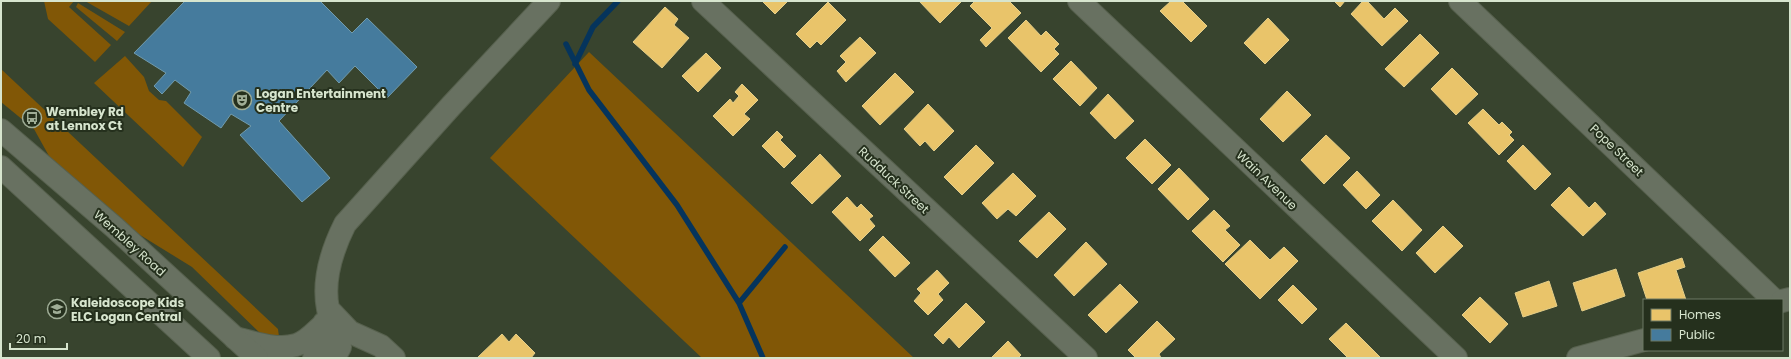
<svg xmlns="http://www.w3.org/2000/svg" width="1791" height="359" font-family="Poppins,sans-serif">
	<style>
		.green { fill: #815706 }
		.homes { fill: #e9c46a; stroke: #e4ce88 }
		.public { fill: #457b9d; stroke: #719bac }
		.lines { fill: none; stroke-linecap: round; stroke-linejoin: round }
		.stream { stroke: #05345c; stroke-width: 5.5 }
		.street-casing { stroke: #57614e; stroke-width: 24 }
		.secondary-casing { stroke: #57614e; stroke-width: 24 }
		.street { stroke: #687161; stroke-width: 22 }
		.secondary { stroke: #687161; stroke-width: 22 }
		.labels { text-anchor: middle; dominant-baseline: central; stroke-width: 4; stroke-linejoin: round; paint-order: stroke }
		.poi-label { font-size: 12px; font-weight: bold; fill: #d7e5ce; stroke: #25301d; text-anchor: start }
		.street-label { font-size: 12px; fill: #d7e5ce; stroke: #25301d }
	</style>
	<rect width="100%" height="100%" fill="#38442e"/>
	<path class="green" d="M44 1H74L69 7 111 45 95 62 48 19Z
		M85 1H152L129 26Z
		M78 3 125 32 117 41 76 7Z
		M589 52 914 358H702L490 158Z
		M125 56 144 77 149 91 159 100 166 101 202 137 183 167 94 83Z
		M1 69 278 329 279 337 262 335 192 267 119 222 49 156 34 129 1 102Z"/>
	<path class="homes" d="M762 1H788L775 14Z
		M919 1H962L940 23Z
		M975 1H1009L1021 13 986 47 980 40 992 28 970 6Z
		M1171 1H1182L1207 26 1191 42 1160 11Z
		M1334 1H1345L1340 7Z
		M1363 1H1367L1384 19 1395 8 1408 21 1382 46 1351 14Z
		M828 2 846 20 821 45 817 41 810 48 796 34Z
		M665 7 678 19 674 25 689 38 662 68 633 42Z
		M1268 18 1289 40 1265 64 1244 43Z
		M1026 20 1041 36 1046 31 1059 44 1054 49 1059 54 1041 72 1008 38Z
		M1420 34 1439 53 1404 87 1385 69Z
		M860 37 876 53 846 82 837 71 846 62 840 56Z
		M706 53 721 68 698 92 682 76Z
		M1071 61 1097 88 1080 106 1053 79Z
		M1452 68 1478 94 1456 115 1431 89Z
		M895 73 914 92 880 125 862 106Z
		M742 84 758 100 744 114 750 119 733 136 713 116 730 99 733 103 739 96 735 92Z
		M1287 91 1311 115 1283 142 1260 119Z
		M1108 94 1134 121 1115 139 1090 113Z
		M928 104 954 131 934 151 925 141 920 146 904 129Z
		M1483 109 1499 125 1502 122 1512 132 1509 135 1514 140 1499 155 1468 123Z
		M777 131 783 137 780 140 796 156 784 168 762 146Z
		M1326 135 1350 158 1324 184 1301 160Z
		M1145 139 1171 165 1152 184 1126 158Z
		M976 145 994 163 962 195 944 177Z
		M1523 145 1551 174 1535 190 1507 161Z
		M820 154 841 176 812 204 791 183Z
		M1179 168 1209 199 1188 220 1158 189Z
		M1357 171 1380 195 1366 209 1343 185Z
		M1013 173 1036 196 1016 216 1008 209 997 219 982 203Z
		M1569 187 1589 208 1595 202 1606 214 1583 236 1551 205Z
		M847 197 857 208 861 204 873 216 869 219 875 226 860 241 832 212Z
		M1393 200 1422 230 1402 251 1372 221Z
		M1214 210 1230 226 1225 230 1240 245 1223 262 1192 231Z
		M1049 212 1066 229 1037 258 1019 241Z
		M1443 226 1463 246 1435 273 1416 253Z
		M883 236 910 263 895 277 869 250Z
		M1250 240 1270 260 1284 247 1298 261 1260 299 1225 264Z
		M1086 242 1107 264 1074 296 1054 275Z
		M1682 258 1685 267 1676 270 1686 300H1647L1638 273Z
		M1616 269 1625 296 1582 311 1573 283Z
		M937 270 949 283 938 294 943 300 928 315 914 301 921 293 917 289Z
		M1549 281 1557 306 1523 317 1515 293Z
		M1120 284 1138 302 1106 333 1088 315Z
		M1293 285 1317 309 1302 324 1278 300Z
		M1480 297 1508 324 1490 343 1462 315Z
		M966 303 985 322 959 348 949 337 943 344 934 335Z
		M1157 321 1175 339 1159 354 1161 358H1136L1128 350Z
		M1346 323 1381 358H1348L1329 339Z
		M502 334 509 342 516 334 535 353 531 358H477Z
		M1008 341 1021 355 1018 358H991Z"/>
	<path class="public" d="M185 1H320L352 33 367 18 417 67 387 98 355 66 339 83 327 70 279 121 330 178 302 202 240 135 251 126 231 114 221 128 184 103 191 92 175 80 162 94 154 86 166 73 134 53Z"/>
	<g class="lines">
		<path class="stream" d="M566 44 589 90 677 205 739 303 763 358
			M575 64 593 27 618 1
			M739 303 785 247"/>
		<defs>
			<path id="street" d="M703 1 1086 358
				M1079 1 1456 358
				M1460 1 1774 300
				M330 311 350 332 381 346 394 358
				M235 338C253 342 277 351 296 345 307 342 315 332 323 325
				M314 358 324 323
				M334 358 340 347C336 335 330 322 328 309 322 279 332 250 345 224L451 106 549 1"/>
			<path id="secondary" d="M1 130 114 227 257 358
				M1 167 209 358
				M1782 301 1790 299
				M1578 358 1644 340"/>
		</defs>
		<use href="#street" class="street-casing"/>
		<use href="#secondary" class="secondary-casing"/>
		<use href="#street" class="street"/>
		<use href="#secondary" class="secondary"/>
	</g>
	<defs>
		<symbol id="theatre-ring" viewBox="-11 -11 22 22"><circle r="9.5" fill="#25301d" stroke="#9fad96" stroke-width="1.5"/><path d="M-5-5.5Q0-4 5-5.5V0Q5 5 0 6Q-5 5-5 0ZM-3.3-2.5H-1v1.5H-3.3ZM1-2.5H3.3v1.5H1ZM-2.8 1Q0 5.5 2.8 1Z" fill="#9fad96"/></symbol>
		<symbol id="bus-ring" viewBox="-11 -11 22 22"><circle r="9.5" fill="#25301d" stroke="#9fad96" stroke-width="1.5"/><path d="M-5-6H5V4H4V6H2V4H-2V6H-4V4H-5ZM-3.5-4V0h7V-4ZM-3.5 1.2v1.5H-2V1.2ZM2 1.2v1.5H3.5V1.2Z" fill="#9fad96"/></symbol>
		<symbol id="school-ring" viewBox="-11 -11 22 22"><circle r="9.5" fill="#25301d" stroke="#9fad96" stroke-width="1.5"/><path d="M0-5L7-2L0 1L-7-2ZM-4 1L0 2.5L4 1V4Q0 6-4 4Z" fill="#9fad96"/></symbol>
	</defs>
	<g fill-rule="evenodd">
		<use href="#theatre-ring" x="231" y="89" width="22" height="22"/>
		<use href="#bus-ring" x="21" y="107" width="22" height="22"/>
		<use href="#school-ring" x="46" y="298" width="22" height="22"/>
	</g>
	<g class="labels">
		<g class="poi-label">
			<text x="256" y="93">Logan Entertainment<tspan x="256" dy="14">Centre</tspan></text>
			<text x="46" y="111">Wembley Rd<tspan x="46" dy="14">at Lennox Ct</tspan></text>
			<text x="71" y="302">Kaleidoscope Kids<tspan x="71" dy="14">ELC Logan Central</tspan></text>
		</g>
		<g class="street-label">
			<text transform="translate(1617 150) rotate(44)">Pope Street</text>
			<text transform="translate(894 180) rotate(43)">Rudduck Street</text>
			<text transform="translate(1267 180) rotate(44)">Wain Avenue</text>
			<text transform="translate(130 243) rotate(42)">Wembley Road</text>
		</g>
	</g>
	<rect width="1791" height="359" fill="none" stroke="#d7e5ce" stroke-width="4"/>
	<rect x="1643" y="299" width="140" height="52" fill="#25301d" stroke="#6c7864"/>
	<rect x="1651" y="309" width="20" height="12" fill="#e9c46a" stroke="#6c7864"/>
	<text x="1679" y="319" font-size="12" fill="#d7e5ce">Homes</text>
	<rect x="1651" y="329" width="20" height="12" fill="#457b9d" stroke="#6c7864"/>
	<text x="1679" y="339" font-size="12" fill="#d7e5ce">Public</text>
	<path d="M10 343v6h57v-6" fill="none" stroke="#d7e5ce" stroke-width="2"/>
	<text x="16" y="343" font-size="12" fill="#d7e5ce" stroke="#25301d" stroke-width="3" paint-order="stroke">20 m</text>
</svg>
